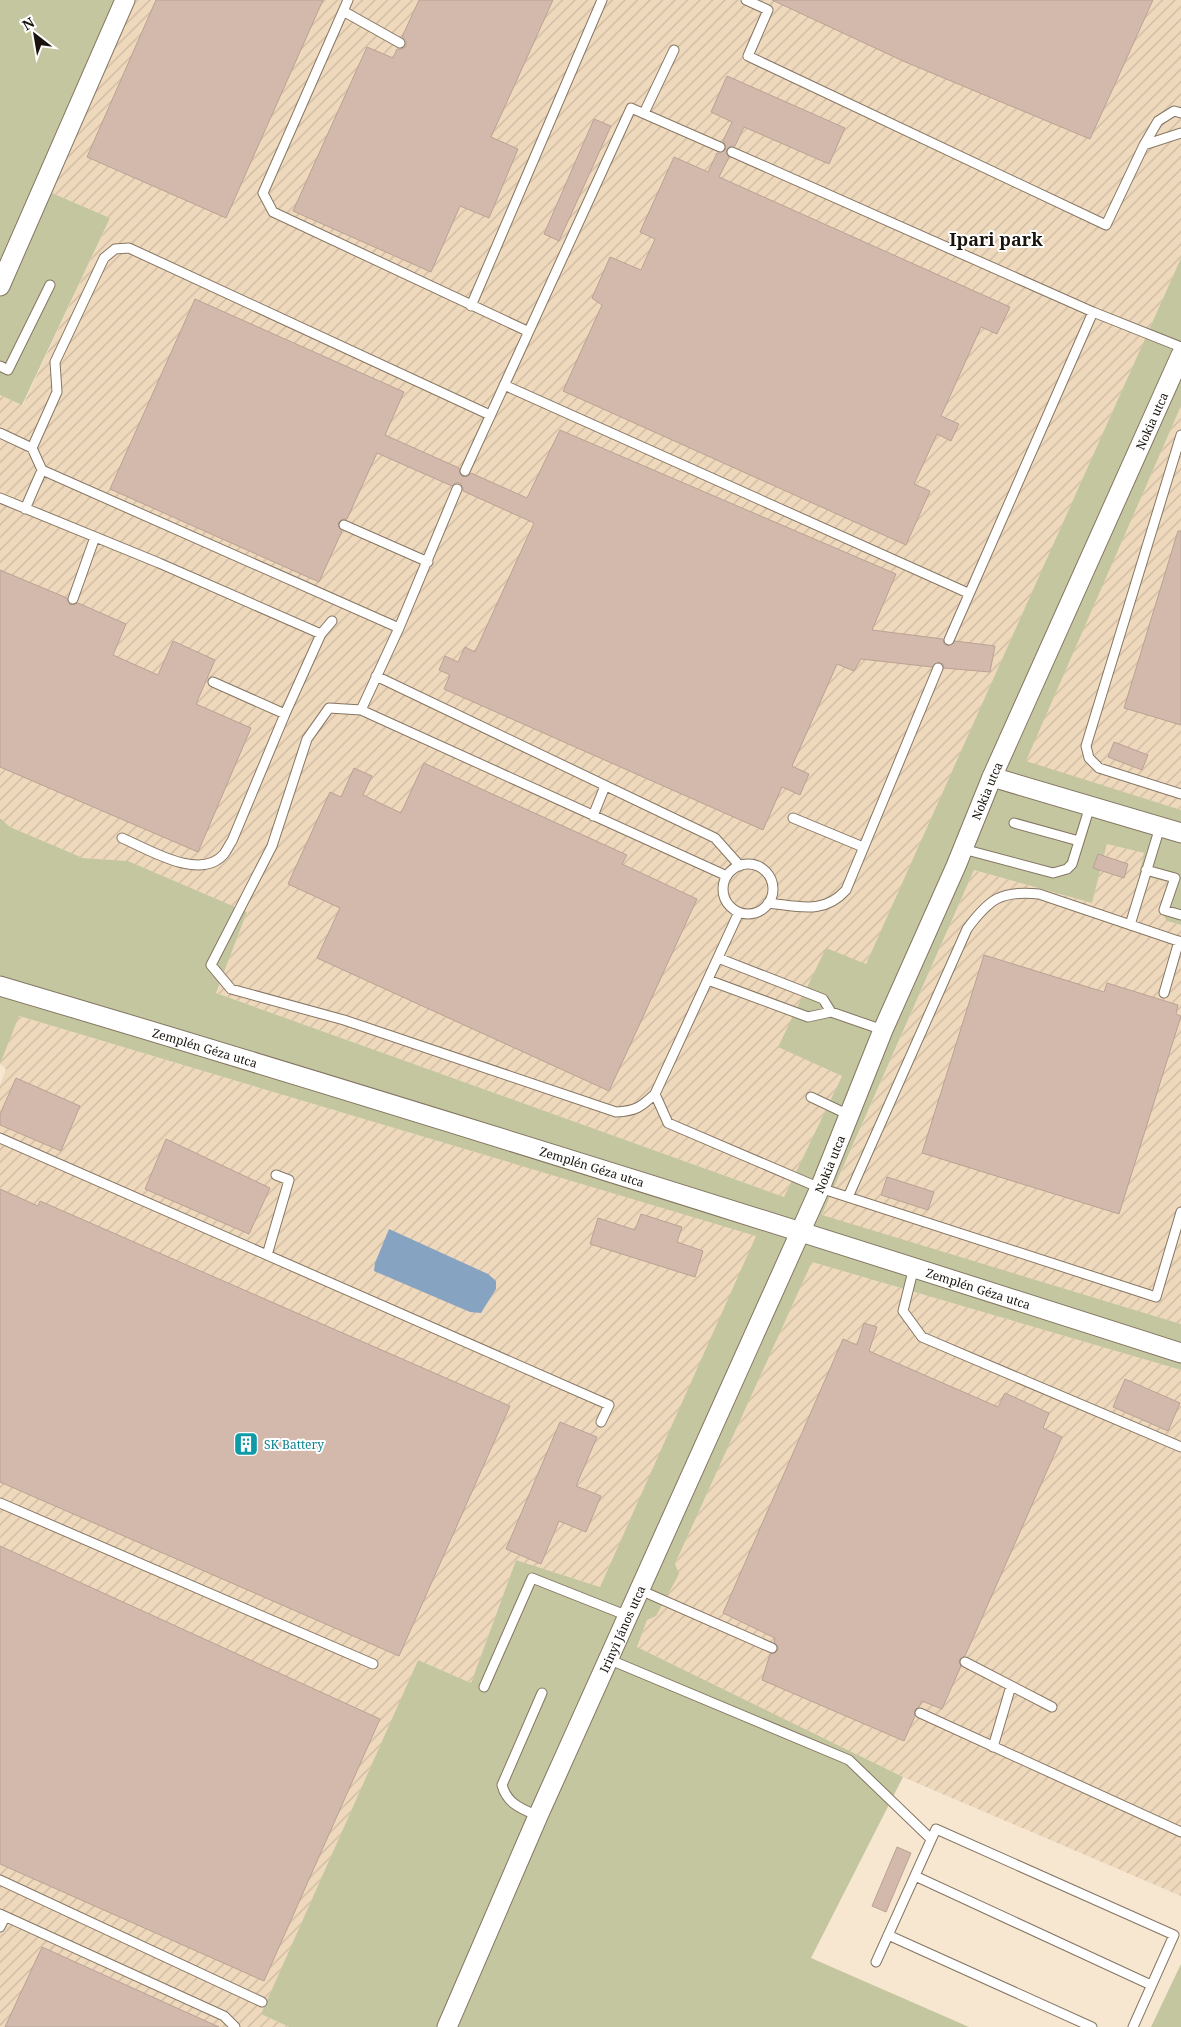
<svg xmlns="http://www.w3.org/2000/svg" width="1181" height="2027" font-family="'Noto Serif',serif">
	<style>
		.industrial { fill: url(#industrial-furrows) }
		.grass { fill: #c4c69f }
		.water { fill: #86a3c1 }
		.building { fill: #d2b9ab; stroke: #baa294 }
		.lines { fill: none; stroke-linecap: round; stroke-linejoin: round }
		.service-casing { stroke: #857663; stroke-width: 11 }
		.minor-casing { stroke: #857663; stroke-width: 21 }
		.service { stroke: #fff; stroke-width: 9 }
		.minor { stroke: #fff; stroke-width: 19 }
		.labels { text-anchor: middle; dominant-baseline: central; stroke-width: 4; stroke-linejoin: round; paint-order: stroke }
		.street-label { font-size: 12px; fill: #19130c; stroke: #fff }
		.culture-label { font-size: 12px; fill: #0d838f; stroke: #fff; text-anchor: start }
		.district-label { font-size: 18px; font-weight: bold; fill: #19130c; stroke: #fff }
	</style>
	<defs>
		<pattern id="industrial-furrows" width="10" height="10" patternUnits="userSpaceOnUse" patternTransform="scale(1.25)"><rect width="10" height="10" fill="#efd9bd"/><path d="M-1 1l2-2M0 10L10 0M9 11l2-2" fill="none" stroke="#ccb9a1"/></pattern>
	</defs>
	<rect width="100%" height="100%" fill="#f7e6d0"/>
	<path class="industrial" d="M133 0H1181V258L866 964 778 1046 842 1076 784 1197 216 993 247 912 128 861 83 858 10 827 0 818V395L23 405 110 218 52 193 90 97Z
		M1181 406V810L1025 762Z
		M1107 844 1144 853 1169 882 1167 921 1181 925V1324L822 1216 974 870 1092 903Z
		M18 1016 757 1236 600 1587 516 1560 471 1683 418 1660 261 2014 289 2027H0V1085L6 1069 0 1064Z
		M812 1262 1181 1370V1896L903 1777 637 1647 647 1620 678 1574 675 1564Z"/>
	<path class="grass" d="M0 0H133L90 97 52 193 110 218 22 405 0 395Z
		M1181 258V406L1026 761 1181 810V925L1167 921 1159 908 1168 882 1139 875 1144 853 1107 844 1092 903 974 870 822 1215 1181 1324V1370L812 1262 675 1564 679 1574 656 1616 647 1620 637 1647 903 1777 811 1958 969 2027H289L261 2014 418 1660 471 1683 516 1560 600 1587 756 1236 19 1016 0 1064V818L10 827 83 858 128 861 247 912 216 993 784 1197 842 1076 778 1047 826 948 866 964Z
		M1181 1964V2027H1151Z"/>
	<path class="water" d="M389 1229 488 1274 496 1281V1289L481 1313 470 1312 374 1271 375 1263Z"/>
	<path class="building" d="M156 0H323L226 218 87 157Z
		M419 0H553L491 137 518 149 489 218 460 206 431 272 293 211 367 47 393 58 397 49H403L406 46V40L402 37Z
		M772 0H1153L1090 139 903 61Z
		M727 76 845 128 829 164 744 127 735 146H731L727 149 726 153 729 157 719 177 1010 307 997 334 981 327 941 416 959 424 951 441 937 434 914 484 930 491 906 545 563 391 602 305 592 298 610 257 641 270 655 239 640 232 674 157 708 172 717 153H721L725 150 726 146 723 141 732 122 711 112Z
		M594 119 611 126 559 241 544 234Z
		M195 299 404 392 385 435 459 468 460 474 463 477 468 476 471 473 527 498 560 430 896 574 872 630 943 639 944 644 949 646 955 641 995 646 990 672 944 668 943 664 938 662 932 667 861 659 854 671 837 664 792 766 809 774 800 795 782 787 763 830 444 689 450 675 439 670 445 656 458 662 465 647 475 652 534 523 463 491V488L460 483H456L452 486 377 453 347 519 341 520 338 523 339 528 342 531 319 582 110 489Z
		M1178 531H1181V725L1124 708Z
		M0 570 67 598 70 605 78 603 126 624 113 655 158 675 173 641 215 660 196 704 251 728 198 852 0 767Z
		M1114 742 1148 755 1142 770 1108 757Z
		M424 763 627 855 622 864 697 899 609 1091 317 958 340 908 288 884 330 792 341 797 354 768 372 776 363 795 401 813Z
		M1098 854 1128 864 1124 878 1093 868Z
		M984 955 1104 992 1107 983 1178 1005 1176 1014 1181 1016 1119 1214 922 1153Z
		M16 1078 80 1106 61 1151 0 1125V1114Z
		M166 1139 270 1188 249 1234 145 1189Z
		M887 1177 934 1192 928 1210 881 1195Z
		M0 1189 38 1206 40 1201 510 1406 399 1656 0 1482Z
		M641 1214 682 1227 677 1242 703 1251 695 1277 590 1244 598 1218 635 1230Z
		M864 1323 877 1327 869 1351 998 1407 1005 1393 1049 1413 1043 1428 1062 1437 965 1656 959 1660 961 1666 942 1709 922 1701 919 1707 914 1711 915 1716 904 1741 762 1680 770 1654 775 1653 778 1650 777 1645 774 1642 775 1638 723 1613 843 1339 857 1345Z
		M1125 1379 1180 1403 1168 1431 1113 1407Z
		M560 1422 597 1437 576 1486 601 1496 586 1532 559 1521 541 1564 506 1549Z
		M0 1546 380 1719 264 1981 0 1864Z
		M897 1847 911 1853 886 1912 872 1906Z
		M42 1947 219 2027H5Z"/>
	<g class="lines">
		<defs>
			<path id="service" d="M348 0 263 193 273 212 527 331
				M746 0 768 10 748 56 1106 225 1144 145 1158 121 1174 111 1181 113
				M343 11 400 43
				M644 113 674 50
				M1144 145 1181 133
				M732 152 1093 312 1181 347
				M471 306 602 0
				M0 366 8 370 50 285
				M504 385 968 593
				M0 433 32 448 42 470 399 628
				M1181 435 1086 746 1089 758 1099 768 1181 794
				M32 448 57 392 55 362 104 258 115 249 129 248 490 415
				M465 471 631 108 720 147
				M457 489 399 628 361 710 329 708 307 739 272 846 211 965 231 989 344 1020 616 1112C636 1111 641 1107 655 1094L739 912
				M0 498 159 563 321 634
				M25 509 42 470
				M344 525 428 562
				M73 599 95 537
				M949 640 1093 312
				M376 676 715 838 740 866
				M213 682 285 714
				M361 710 727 876
				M593 816 605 786
				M793 818 863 847
				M1014 823 1079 841
				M122 838C148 849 200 882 224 854 227 850 229 845 232 841L285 714 321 634 332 621
				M963 849 1053 873 1067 869 1072 864 1090 806
				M723 889a25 25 0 1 1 50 0a25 25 0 1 1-50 0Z
				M1146 870 1175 878 1164 910 1181 915
				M768 903C798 906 824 915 846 890L938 668
				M1130 925 1160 827
				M718 958 823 999 831 1012
				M708 980 808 1017 831 1012 883 1030
				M1164 993 1179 941
				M655 1094 668 1123 820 1188 1156 1297 1181 1212
				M811 1097 849 1115
				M0 1138 609 1405 601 1422
				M848 1197 967 929C989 899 1001 890 1039 894L1181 942
				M267 1255 289 1180 276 1175
				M914 1267 903 1311 922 1337 1181 1447
				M0 1503 373 1664
				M640 1590 772 1648
				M608 1659 849 1760 931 1839
				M965 1662 1052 1707
				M484 1687 532 1578 628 1616
				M920 1713 1181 1832
				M993 1747 1011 1686
				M538 1816C522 1809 507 1804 502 1785L542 1693
				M915 1876 1151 1985
				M0 1880 262 2002
				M0 1914 224 2016 235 2027
				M0 1927 5 1917
				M888 1935 1092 2027
				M876 1962 936 1829 1174 1935 1133 2027"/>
			<g id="minor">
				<path d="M0 286 125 0"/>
				<path d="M992 777 1181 833"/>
				<path id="s1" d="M0 986C395 1103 788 1227 1181 1353"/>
				<path id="s2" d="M447 2027 538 1816 820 1188 883 1030 956 866 992 777 1181 355"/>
			</g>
		</defs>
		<use href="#service" class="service-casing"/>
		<use href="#minor" class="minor-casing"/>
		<use href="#service" class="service"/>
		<use href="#minor" class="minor"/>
	</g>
	<defs>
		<symbol id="building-square" viewBox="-11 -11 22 22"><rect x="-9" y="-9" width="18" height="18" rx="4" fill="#0f9aa8" stroke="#fff"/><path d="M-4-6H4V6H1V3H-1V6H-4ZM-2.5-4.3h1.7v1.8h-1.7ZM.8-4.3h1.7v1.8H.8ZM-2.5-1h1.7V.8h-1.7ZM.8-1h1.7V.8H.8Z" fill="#fff"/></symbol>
	</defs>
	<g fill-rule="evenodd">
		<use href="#building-square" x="232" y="1430" width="28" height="28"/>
	</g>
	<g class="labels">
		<g class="street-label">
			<text stroke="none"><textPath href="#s2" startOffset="1754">Nokia utca</textPath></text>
			<text stroke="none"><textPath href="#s2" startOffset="1349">Nokia utca</textPath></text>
			<text stroke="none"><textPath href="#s1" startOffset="214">Zemplén Géza utca</textPath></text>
			<text stroke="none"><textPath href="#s2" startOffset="944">Nokia utca</textPath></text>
			<text stroke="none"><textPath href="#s1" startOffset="619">Zemplén Géza utca</textPath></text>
			<text stroke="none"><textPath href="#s1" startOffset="1024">Zemplén Géza utca</textPath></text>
			<text stroke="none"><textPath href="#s2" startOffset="435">Irinyi János utca</textPath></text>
		</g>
		<g class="culture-label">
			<text x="264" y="1444">SK Battery</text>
		</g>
		<g class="district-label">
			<text x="996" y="239">Ipari park</text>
		</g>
	</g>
	<g transform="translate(35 35) rotate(329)" stroke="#ffffff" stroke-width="4" paint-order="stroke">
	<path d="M0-4L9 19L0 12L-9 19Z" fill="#19130c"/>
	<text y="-8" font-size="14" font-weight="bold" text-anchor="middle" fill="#19130c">N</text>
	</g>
</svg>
